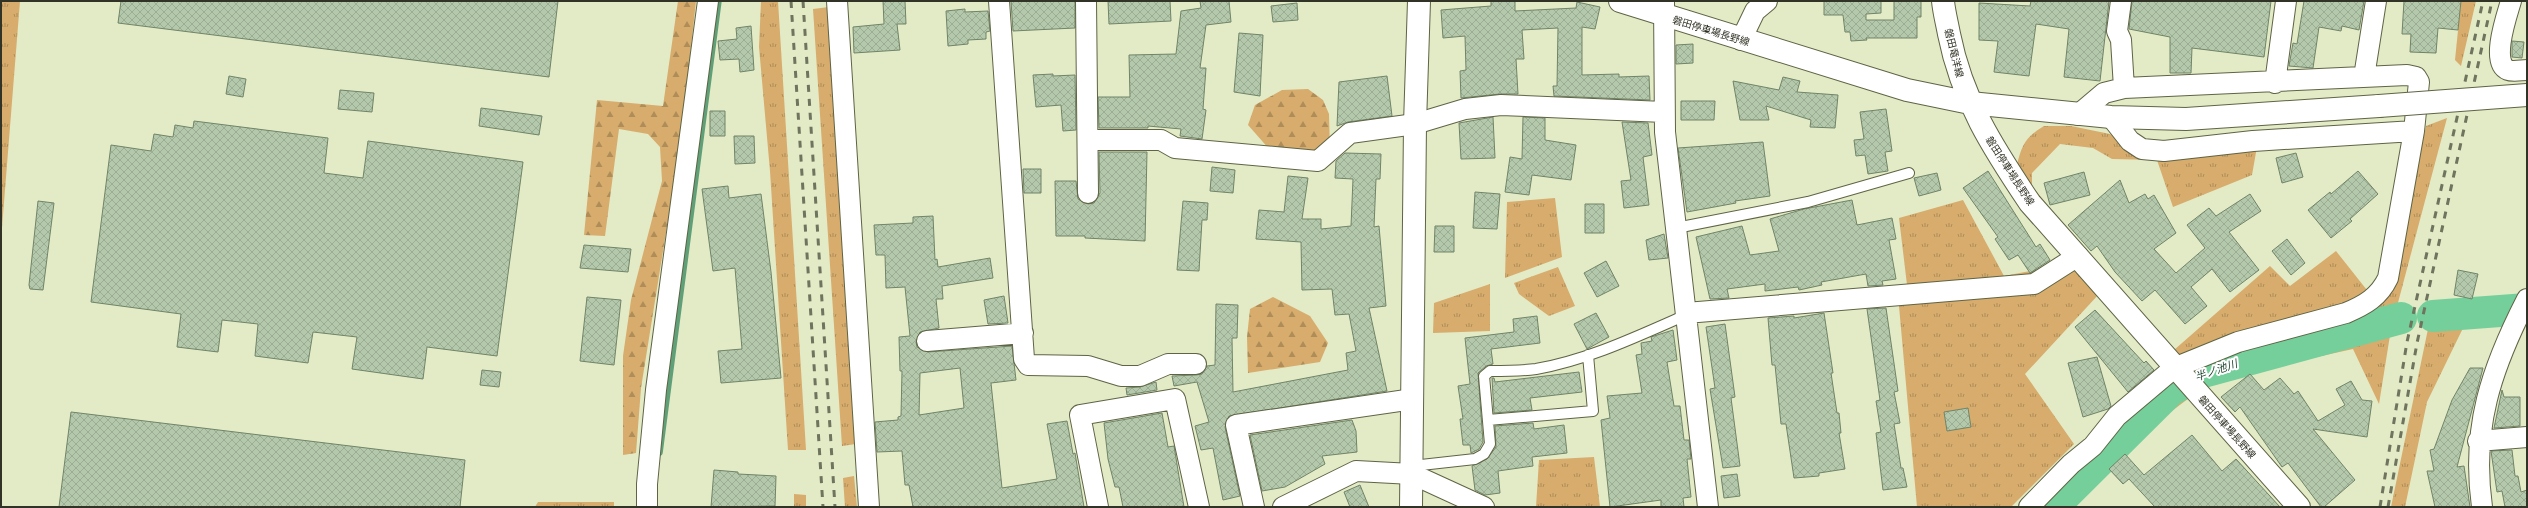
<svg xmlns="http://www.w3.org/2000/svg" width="2528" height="508" font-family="Arial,'Noto Sans JP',sans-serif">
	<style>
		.grass { fill: url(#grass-tufts) }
		.forest { fill: url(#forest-firs) }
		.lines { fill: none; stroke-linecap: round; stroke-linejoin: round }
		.stream { stroke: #60a078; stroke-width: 5.5 }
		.river { stroke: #75cf9b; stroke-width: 32 }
		.building { fill: url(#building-cross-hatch); stroke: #708468; fill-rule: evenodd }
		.service-casing { stroke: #5e6444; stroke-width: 12 }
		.minor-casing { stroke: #5e6444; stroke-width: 22 }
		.tertiary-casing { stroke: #5e6444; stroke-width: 24 }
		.secondary-casing { stroke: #5e6444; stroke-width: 24 }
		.service { stroke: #fff; stroke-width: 10 }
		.minor { stroke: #fff; stroke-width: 20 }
		.tertiary { stroke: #fff; stroke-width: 22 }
		.secondary { stroke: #fff; stroke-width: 22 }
		.rail { stroke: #6f745e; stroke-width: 3; stroke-dasharray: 7 7; stroke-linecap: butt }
		.tertiary-bridge-casing { stroke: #5e6444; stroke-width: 24; stroke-linecap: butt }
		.tertiary-bridge { stroke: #fff; stroke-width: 22 }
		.labels { text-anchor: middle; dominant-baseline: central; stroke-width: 4; stroke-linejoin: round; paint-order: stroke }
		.street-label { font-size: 10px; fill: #303325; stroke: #fff }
		.water-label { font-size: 11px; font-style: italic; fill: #1d442e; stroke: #fff }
	</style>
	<defs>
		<pattern id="grass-tufts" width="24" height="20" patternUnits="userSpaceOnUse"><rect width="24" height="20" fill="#d7ac6c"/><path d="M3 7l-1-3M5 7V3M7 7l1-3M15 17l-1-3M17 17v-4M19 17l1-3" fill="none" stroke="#af8d59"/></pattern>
		<pattern id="forest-firs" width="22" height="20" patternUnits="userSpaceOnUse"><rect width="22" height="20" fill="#d7ac6c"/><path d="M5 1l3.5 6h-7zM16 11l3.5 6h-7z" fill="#af8d59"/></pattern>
		<pattern id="building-cross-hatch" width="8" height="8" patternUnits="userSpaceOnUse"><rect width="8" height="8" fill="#b4c9ab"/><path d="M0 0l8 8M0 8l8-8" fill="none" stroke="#9bad93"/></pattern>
	</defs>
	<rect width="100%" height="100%" fill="#e3eac6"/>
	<path class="grass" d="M1 1H20L1 240Z
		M761 1H778L806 450H788L770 171 759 47Z
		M2461 1H2476L2461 66 2455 60Z
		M829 7 856 444 842 446 813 9Z
		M2447 118 2391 329 2379 404 2353 349 2213 380 2148 429 2070 507H2031L2185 363 2174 350 2270 266 2290 286 2336 251 2374 299 2388 295 2426 126Z
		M2044 126H2071L2110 134 2134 149 2258 141 2252 175 2173 207 2157 160 2112 159 2093 148 2060 144 2032 173V186L2054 213 2041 215 2017 165C2022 144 2026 137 2044 126Z
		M1555 198 1562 257 1505 278 1507 202Z
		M1963 200 2004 276 2082 261 2099 294 2025 374 2074 444 2011 507H1917L1898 295 1908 293 1899 218Z
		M1558 267 1575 306 1549 316 1519 294 1514 283Z
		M1490 284V331L1433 333 1434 303Z
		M2464 326 2427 402 2405 507H2391L2428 329Z
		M1594 457 1600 507H1536L1539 460Z
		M854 476 857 507H845L843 478Z
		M794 494 806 495V507H794Z
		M538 502H614V507H535Z"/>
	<path class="forest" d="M678 1H696L681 139 641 388 636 453 623 455V356L631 300 662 181 660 147 648 134 619 129 605 236 584 235 597 100 663 106Z
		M1308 89 1323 100 1329 114 1330 151 1313 161 1270 150 1248 125 1255 105 1282 90Z
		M1273 297 1310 316 1328 343 1320 362 1248 373 1247 337 1250 309Z"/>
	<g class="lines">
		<path class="stream" d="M660 453 719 1"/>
		<path class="river" d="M2433 316 2527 309
			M2053 507 2171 390 2203 372 2401 318"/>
	</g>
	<path class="building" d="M121 1H558L549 77 118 23Z
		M883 1H905L906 24H897L900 50 854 53 853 27 884 24Z
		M1011 1H1075V28L1013 31Z
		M1108 1H1170L1171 21 1109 24Z
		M1200 1H1229L1231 22 1206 25 1200 68H1206L1203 109 1206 110 1202 139 1180 136 1181 129 1148 126V128H1099L1098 97H1130L1129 55 1176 54 1181 11 1201 8Z
		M1491 1H1515V11L1576 8 1577 2 1600 7 1595 29 1582 27V75L1619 74V77L1649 76 1650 100 1554 96 1553 86H1557L1558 28 1522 30 1524 59H1516L1518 94H1500L1461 98 1460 71 1466 70 1465 36 1443 38 1441 10 1491 6Z
		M1824 1H1881V13L1866 14V20H1894V1H1921V17H1917V38H1866L1867 40 1851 41 1850 32H1845L1843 15H1824Z
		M2031 1H2109L2100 81 2064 77 2069 29 2036 24 2029 76 1994 72 1998 41 1979 40V3L2030 6Z
		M2132 1H2271L2264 57 2192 48 2191 73H2170V37L2129 29Z
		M2304 1H2364L2359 30 2342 26 2341 31 2319 27 2313 68 2289 66 2293 43 2297 44Z
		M2404 1H2461L2458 30 2438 28 2436 53 2410 52 2411 34H2402Z
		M1297 3 1298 20 1273 22 1271 6Z
		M965 9V12L988 11 990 31 986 32V39L968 40V44L948 46 946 11Z
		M751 26 754 70 740 72 739 59 720 60 718 41 737 39 736 28Z
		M1239 33 1263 35 1260 96 1234 92Z
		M2512 41 2524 42 2522 58 2512 57Z
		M1693 44V63L1676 64V45Z
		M1053 74V76L1075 75 1076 130 1063 131 1061 105 1036 107 1033 75Z
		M229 76 246 79 243 97 226 94Z
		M1387 76 1392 116 1348 122 1337 126 1339 82Z
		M1783 77 1800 81 1797 92 1838 95 1835 128 1810 127 1811 120 1766 106 1769 120H1740L1733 81 1779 90Z
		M340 90 374 93 372 112 338 109Z
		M1681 101H1715L1714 120H1681Z
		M481 108 542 116 539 135 479 126Z
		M1886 109 1892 151 1885 152 1888 171 1868 174 1865 155 1856 156 1854 140 1864 139 1860 112Z
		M710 111H725V136H710Z
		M1493 117 1495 158 1461 159 1459 123Z
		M1523 117 1545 118V140L1576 145 1571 180 1532 175 1529 195 1505 192 1510 157 1522 159Z
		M194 121 328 138 324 173 363 178 368 141 523 162 497 356 427 347 423 379 352 369 357 337 313 332 308 363 255 356 258 324 222 320 218 352 177 347 181 314 91 302 111 145 151 151 154 134 173 137 175 125 193 128Z
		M1622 122 1648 123 1652 155 1643 157 1649 205 1624 208 1621 181 1631 180Z
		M734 136H754L755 163 735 164Z
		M1763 142 1770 196 1735 201 1736 203 1687 212 1678 148Z
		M1099 152H1147L1145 241 1085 238V236H1056L1055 181H1076L1078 199 1088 204 1094 203 1100 193Z
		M1345 153 1381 154 1380 179H1376L1374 227 1379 226 1386 306 1369 308 1387 391 1229 416 1225 427 1240 496 1223 500 1213 448 1201 450 1195 426 1209 422 1197 382 1174 386 1172 376 1196 375 1202 374 1207 366 1215 365 1216 304 1238 305 1237 338H1232L1233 392 1348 370 1346 353 1356 351 1349 314 1335 315 1332 289 1302 290 1301 242 1256 239 1259 210 1284 212 1288 176 1308 178 1302 219H1321V229L1351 226 1353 179 1335 178 1336 161Z
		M2296 153 2303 177 2282 183 2276 158Z
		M1212 167 1235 170 1233 193 1210 191Z
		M1023 169H1041V193H1024Z
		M1988 171 2036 247 2040 244 2050 260 2030 273 2018 255 2009 260 1995 239 1998 237 1963 188Z
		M2358 171 2378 194 2350 219 2352 221 2331 238 2308 210 2330 192 2331 194Z
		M2084 172 2090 195 2050 205 2044 183Z
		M1937 173 1941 190 1919 196 1914 178Z
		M2120 180 2129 203 2145 194 2148 199 2154 195 2176 233 2154 249 2176 273 2205 248 2187 225 2209 208 2216 216 2250 194 2261 211 2229 232 2259 270 2230 292 2212 269 2191 287 2207 306 2185 324 2155 290 2142 301 2115 272 2097 246 2091 251 2068 225Z
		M728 186 729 198 761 194 771 272 781 378 721 383 718 351 742 349 735 268 713 271 702 189Z
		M1475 192 1500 194 1497 229 1473 228Z
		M1852 200 1857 225 1892 218 1896 239 1889 240 1896 279 1882 281 1883 285 1868 286 1866 274 1821 282 1822 285 1799 290 1798 287 1765 291V284L1727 289 1729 298 1710 299 1696 237 1742 226 1750 255 1779 251 1770 219 1804 209Z
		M38 201 54 203 43 290 30 289 29 285Z
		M1183 201 1208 203 1207 220H1202L1199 271 1177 270Z
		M1585 204H1604V233H1585Z
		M933 216 935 260 937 259 938 267 990 258 993 278 942 286 943 299H936L939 328 920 332 916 342 917 347 928 352 1012 346 1016 380 991 383 1002 488 1057 479 1047 424 1067 421 1073 454 1075 453 1084 507H913L909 485H905L902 451 877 452 875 422 898 420V417L901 416 902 371H900L899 337 910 336 905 287 886 288 885 255H876L874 225 913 223V217ZM960 368 964 408 919 415 920 373Z
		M1435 226H1454V252H1434Z
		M1664 234 1668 258 1649 260 1646 240Z
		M2287 239 2305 263 2291 275 2272 251Z
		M584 245 631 249 628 272 580 268Z
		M1606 261 1619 286 1597 297 1584 273Z
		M2458 270 2478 274 2472 299 2454 295Z
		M1004 296 1008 323 988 324 984 300Z
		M587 297 621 300 614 365 580 361Z
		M1886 308 1898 391 1894 392 1900 423 1894 424 1901 468H1903L1907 487 1883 490 1876 433 1881 432 1876 401 1880 400 1867 309Z
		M2095 310 2144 363 2146 361 2154 370 2128 392 2075 327Z
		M1596 313 1609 337 1587 349 1574 324Z
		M1824 313 1833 373H1831L1837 413H1839L1841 433H1839L1845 469 1819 473V476L1794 478 1786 424H1781L1775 365H1772L1768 318 1794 316V318Z
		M1537 316 1540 343 1491 349 1493 364 1486 366 1478 373 1483 442 1479 449 1471 453 1470 445H1463L1460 419H1463L1458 386 1470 384 1465 338 1514 332 1513 319Z
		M1725 324 1735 397 1731 398 1740 466 1723 468 1710 389 1715 388 1706 327Z
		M1673 330 1677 360 1667 362 1674 406H1680L1684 440H1689L1691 459H1687L1691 497 1683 498 1684 507H1661V500L1610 507 1601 420 1610 418 1607 396 1642 393 1636 355 1642 354 1641 343 1652 341 1651 337Z
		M2097 357 2111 406 2108 409 2083 417 2068 363Z
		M2470 368H2483L2457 467 2464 466 2470 507H2435L2427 471H2434L2430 450 2434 449 2452 400Z
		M482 370 501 372 499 387 480 385Z
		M1579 372 1582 392 1530 398 1532 410 1494 413 1492 378H1494L1495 382Z
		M2250 374 2264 390 2280 378 2294 394 2298 391 2318 421 2345 405 2336 389 2351 381 2362 400 2372 401 2367 437 2313 429 2355 480 2324 507H2321L2288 463 2282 467 2240 407 2235 412 2221 397Z
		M1156 382 1157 390 1127 395 1126 388 1140 387Z
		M2502 390 2504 397H2520V426L2494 428Z
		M1968 408 1971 427 1947 431 1944 412Z
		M71 412 465 460 460 507H59Z
		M1162 413 1168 447 1174 446 1184 507H1123L1119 487H1115L1108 459 1104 423Z
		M1352 420 1356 431 1357 452 1322 456 1325 464 1285 487 1262 491 1250 435Z
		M1533 423 1534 429 1564 425 1567 453 1532 457 1533 466 1498 471 1500 493 1485 495 1475 490 1472 466 1487 459 1496 447 1495 426Z
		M2192 435 2222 471 2236 459 2280 507H2155L2129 479 2123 484 2109 469 2125 454 2144 475Z
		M2512 450 2515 476H2518L2521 492 2527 490V507H2505L2502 491 2497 492 2491 451Z
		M714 470 738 472V474L776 476 775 506 711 507Z
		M1737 474 1740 496 1724 498 1721 476Z
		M1360 485 1369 507H1350L1344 492Z"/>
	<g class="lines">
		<defs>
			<path id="service" d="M1676 228 1808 202 1909 173
				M1488 420 1593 411 1588 355
				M1412 466 1475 459 1484 454 1490 444 1484 376 1490 371C1505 371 1521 371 1536 369 1588 360 1638 336 1686 315"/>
			<path id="minor" d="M837 1 869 507
				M999 1 1024 359 1028 365 1088 366 1121 376H1140L1168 364H1196
				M1086 1 1088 193
				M1664 1 1665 132 1708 507
				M2121 1 2117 31 2121 40 2124 88
				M2511 1C2507 15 2490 63 2508 70 2513 72 2522 70 2527 70
				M1741 40 1755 11 1767 1
				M2364 77 2376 1
				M2275 83 2286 1
				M2111 117 2130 141 2142 149 2164 151 2253 141 2414 131
				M1088 140H1161L1175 148 1318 161 1350 133 1415 124 1465 109 1501 105 1664 112
				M1686 313 2034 284 2078 256
				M927 341 1023 333
				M2478 441 2527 437
				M647 507V484L656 390 708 1
				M1098 507 1080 415 1175 399 1199 507
				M1254 507 1236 425 1413 399
				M1283 507 1356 471 1412 474 1484 507
				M2029 507 2071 464 2093 446 2117 416 2174 368 2238 342 2346 313C2365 305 2379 297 2388 278L2414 131 2419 82 2416 77 2407 75 2124 88 2104 93 2078 115
				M2482 507C2471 428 2491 369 2527 299"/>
			<path id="tertiary" d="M1970 103 2111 117 2186 119 2379 106
				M1411 507 1415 124 1419 1"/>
			<path id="secondary" d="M1620 1 1907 90 1970 103
				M1943 1C1944 12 1947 23 1949 34 1962 100 1993 148 2030 203L2299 507"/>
		</defs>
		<use href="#service" class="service-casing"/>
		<use href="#minor" class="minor-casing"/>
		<use href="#tertiary" class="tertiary-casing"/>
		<use href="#secondary" class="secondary-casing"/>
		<use href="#service" class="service"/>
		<use href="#minor" class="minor"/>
		<use href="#tertiary" class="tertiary"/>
		<use href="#secondary" class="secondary"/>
		<path class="rail" d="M791 1 823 507
			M803 1 835 507
			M2380 507 2407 342 2483 1
			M2388 507 2417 343 2492 1"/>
		<defs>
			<path id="tertiary-bridge" d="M2379 106 2527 95"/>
		</defs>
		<use href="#tertiary-bridge" class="tertiary-bridge-casing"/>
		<use href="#tertiary-bridge" class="tertiary-bridge"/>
	</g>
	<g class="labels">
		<g class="street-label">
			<text transform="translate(1711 31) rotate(17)">磐田停車場長野線</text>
			<text transform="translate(1954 53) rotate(76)">磐田竜洋線</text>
			<text transform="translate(2010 171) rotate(57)">磐田停車場長野線</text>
			<text transform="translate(2227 427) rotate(48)">磐田停車場長野線</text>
		</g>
		<g class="water-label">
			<text transform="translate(2216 370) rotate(-19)">半ノ池川</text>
		</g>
	</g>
	<rect width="2528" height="508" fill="none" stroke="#303325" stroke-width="4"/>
</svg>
